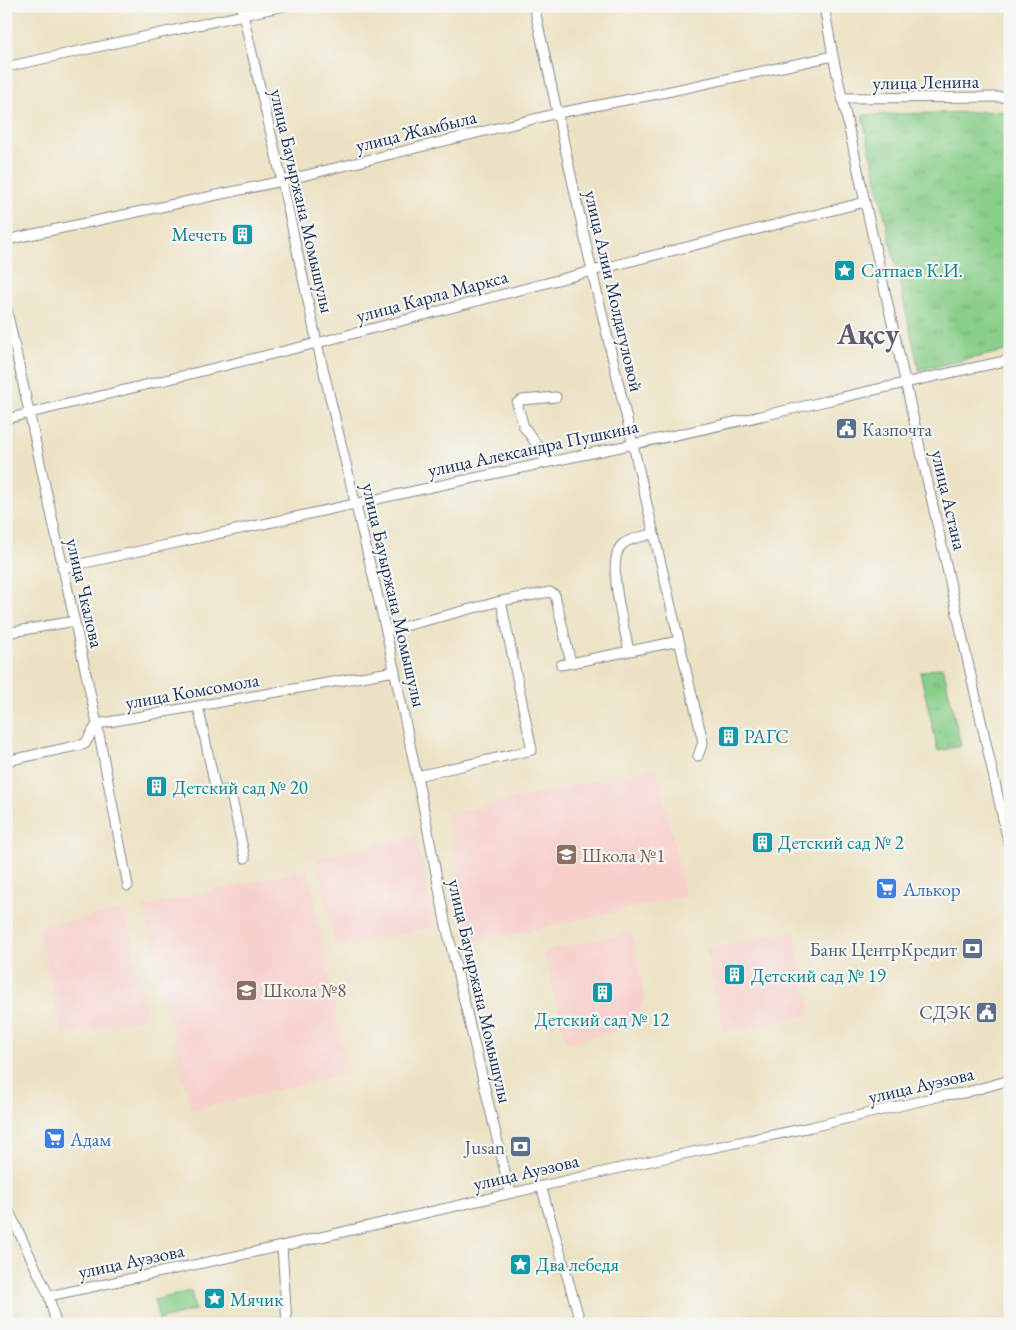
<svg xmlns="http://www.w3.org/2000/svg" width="1016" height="1330" font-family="'EB Garamond',serif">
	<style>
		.built { fill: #f7d0cc }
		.park { fill: url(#park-tufts); stroke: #527e73 }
		.pitch { fill: #88ce88; stroke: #527e73 }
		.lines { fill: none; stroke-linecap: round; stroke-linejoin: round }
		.minor-casing { stroke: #848890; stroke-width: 11 }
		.minor { stroke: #fff; stroke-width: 9 }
		.labels { text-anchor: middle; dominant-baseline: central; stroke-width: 4.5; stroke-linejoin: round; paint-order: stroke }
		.street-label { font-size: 19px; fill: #1b2f5e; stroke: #f6f6f2 }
		.culture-label { font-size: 19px; fill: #0d838f; stroke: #f6f6f2; text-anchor: start }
		.service-label { font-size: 19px; fill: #4e5e75; stroke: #f6f6f2; text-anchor: end }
		.education-label { font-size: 19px; fill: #785e54; stroke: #f6f6f2; text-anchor: start }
		.shop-label { font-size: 19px; fill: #366cbe; stroke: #f6f6f2; text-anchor: start }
		.town-label { font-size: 29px; font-weight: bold; fill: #5f5972; stroke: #f6f6f2 }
	</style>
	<defs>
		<pattern id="park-tufts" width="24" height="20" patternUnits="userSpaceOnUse" patternTransform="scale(1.25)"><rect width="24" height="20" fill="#88ce88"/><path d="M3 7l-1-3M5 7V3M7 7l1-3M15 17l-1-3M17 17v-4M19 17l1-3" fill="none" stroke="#75b178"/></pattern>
	</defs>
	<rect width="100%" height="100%" fill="#f6f6f2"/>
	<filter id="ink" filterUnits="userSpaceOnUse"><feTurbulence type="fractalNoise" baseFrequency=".02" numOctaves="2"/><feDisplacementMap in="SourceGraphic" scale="10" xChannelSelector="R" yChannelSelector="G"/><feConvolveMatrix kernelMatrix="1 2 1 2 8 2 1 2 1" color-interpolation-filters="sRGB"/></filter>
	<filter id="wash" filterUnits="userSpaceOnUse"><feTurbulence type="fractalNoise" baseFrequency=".0096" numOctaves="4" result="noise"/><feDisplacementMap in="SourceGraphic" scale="20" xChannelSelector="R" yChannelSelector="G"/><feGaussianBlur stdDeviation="1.12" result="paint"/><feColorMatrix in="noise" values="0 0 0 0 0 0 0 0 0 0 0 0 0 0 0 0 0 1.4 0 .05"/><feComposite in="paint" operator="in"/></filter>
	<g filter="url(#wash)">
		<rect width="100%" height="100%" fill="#ece2c3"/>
		<path class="built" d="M657 767 686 896 474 943 445 814Z
			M416 835 434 927 336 948 316 858Z
			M308 869 347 1073 191 1111 143 907Z
			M125 909 147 1018 62 1035 38 927Z
			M793 931 811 1014 724 1033 706 950Z
			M632 932 645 998 631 1028 566 1042 544 951Z"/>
		<path class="park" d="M1010 111V350L919 370 862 115Z
			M943 667 961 746 938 751 920 672Z"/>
		<path class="pitch" d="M191 1291 195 1310 159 1320 154 1300Z"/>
	</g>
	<g filter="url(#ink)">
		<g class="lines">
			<defs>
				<path id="minor" d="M241 6 282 181 317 343 386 631 425 815 445 921 510 1193
					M534 6 592 271 703 742 698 756
					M824 6 833 56 865 202 1010 850
					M6 67 284 6
					M843 98 1010 97
					M6 240 282 181 558 113 657 94 833 56
					M6 306 97 724 128 886
					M6 419 317 343 592 271 865 202
					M549 461 524 427 517 403 522 400 556 397
					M62 568C253 526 443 484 634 444 760 418 884 386 1010 360
					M386 631 501 601 550 592 555 595 571 663
					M6 633 75 621
					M629 651C625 629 604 558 623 544 630 538 645 536 653 534
					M561 665 679 641
					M198 706 216 791 230 790 245 858
					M6 761 85 744 97 724 395 671
					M417 776 532 750 501 601
					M541 1186 581 1324
					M6 1205 49 1296 56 1324
					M282 1246 287 1324
					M49 1296 282 1246 655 1160 811 1127 945 1095 964 1093 1010 1080"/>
			</defs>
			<use href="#minor" class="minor-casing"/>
			<use href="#minor" class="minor"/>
		</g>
	</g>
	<defs>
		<symbol id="building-square" viewBox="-11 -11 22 22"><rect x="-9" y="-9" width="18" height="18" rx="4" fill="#0f9aa8" stroke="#f6f6f2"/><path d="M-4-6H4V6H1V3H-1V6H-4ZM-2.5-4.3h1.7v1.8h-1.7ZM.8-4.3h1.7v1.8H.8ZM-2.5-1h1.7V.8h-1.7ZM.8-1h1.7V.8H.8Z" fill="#fff"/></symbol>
		<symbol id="sight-square" viewBox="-11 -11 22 22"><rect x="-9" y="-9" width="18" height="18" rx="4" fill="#0f9aa8" stroke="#f6f6f2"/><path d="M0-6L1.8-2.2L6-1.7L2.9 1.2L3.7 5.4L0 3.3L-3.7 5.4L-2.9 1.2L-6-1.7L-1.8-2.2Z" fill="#fff"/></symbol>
		<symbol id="civic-square" viewBox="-11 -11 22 22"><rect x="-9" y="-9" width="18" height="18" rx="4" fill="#5c6f8a" stroke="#f6f6f2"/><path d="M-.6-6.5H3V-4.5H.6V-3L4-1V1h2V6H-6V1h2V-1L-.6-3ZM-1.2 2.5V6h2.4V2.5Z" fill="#fff"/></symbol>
		<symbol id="school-square" viewBox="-11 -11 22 22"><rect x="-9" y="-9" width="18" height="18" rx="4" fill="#8d6e63" stroke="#f6f6f2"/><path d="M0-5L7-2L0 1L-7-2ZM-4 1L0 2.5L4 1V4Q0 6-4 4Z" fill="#fff"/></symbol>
		<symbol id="supermarket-square" viewBox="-11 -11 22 22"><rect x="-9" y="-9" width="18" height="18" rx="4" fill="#3f7fe0" stroke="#f6f6f2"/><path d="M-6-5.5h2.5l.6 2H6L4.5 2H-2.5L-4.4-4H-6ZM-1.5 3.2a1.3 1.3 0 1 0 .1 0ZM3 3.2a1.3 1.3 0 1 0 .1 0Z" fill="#fff"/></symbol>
		<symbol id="bank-square" viewBox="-11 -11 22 22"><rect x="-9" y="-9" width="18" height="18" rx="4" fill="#5c6f8a" stroke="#f6f6f2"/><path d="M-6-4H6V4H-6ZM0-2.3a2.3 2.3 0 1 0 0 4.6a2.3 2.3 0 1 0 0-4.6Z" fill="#fff"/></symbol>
	</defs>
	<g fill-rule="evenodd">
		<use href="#building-square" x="230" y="222" width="25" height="25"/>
		<use href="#sight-square" x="832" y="258" width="25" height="25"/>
		<use href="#civic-square" x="834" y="416" width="25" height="25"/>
		<use href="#building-square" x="716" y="724" width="25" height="25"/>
		<use href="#building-square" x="144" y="774" width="25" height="25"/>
		<use href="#building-square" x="750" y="830" width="25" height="25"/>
		<use href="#school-square" x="554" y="842" width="25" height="25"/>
		<use href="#supermarket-square" x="874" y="876" width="25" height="25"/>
		<use href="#bank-square" x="960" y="936" width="25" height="25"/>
		<use href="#building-square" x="722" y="962" width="25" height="25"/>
		<use href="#school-square" x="234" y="978" width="25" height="25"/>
		<use href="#building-square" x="590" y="980" width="25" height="25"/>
		<use href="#civic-square" x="974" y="1000" width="25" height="25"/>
		<use href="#supermarket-square" x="42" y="1126" width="25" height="25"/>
		<use href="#bank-square" x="508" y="1134" width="25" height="25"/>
		<use href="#sight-square" x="508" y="1252" width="25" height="25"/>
		<use href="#sight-square" x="202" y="1286" width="25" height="25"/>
	</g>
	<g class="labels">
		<g class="street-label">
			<text transform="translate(926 82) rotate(-1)">улица Ленина</text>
			<text transform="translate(416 131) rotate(-14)">улица Жамбыла</text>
			<text transform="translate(302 201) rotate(77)">улица Бауыржана Момышулы</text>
			<text transform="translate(614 291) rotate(77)">улица Алии Молдагуловой</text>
			<text transform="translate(432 296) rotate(-15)">улица Карла Маркса</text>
			<text transform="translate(533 448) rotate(-12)">улица Александра Пушкина</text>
			<text transform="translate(949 500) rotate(77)">улица Астана</text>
			<text transform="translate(85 593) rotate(77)">улица Чкалова</text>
			<text transform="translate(394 595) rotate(77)">улица Бауыржана Момышулы</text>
			<text transform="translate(192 691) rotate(-10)">улица Комсомола</text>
			<text transform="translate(480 991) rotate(77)">улица Бауыржана Момышулы</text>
			<text transform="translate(921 1085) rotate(-13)">улица Ауэзова</text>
			<text transform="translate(526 1172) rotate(-13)">улица Ауэзова</text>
			<text transform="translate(131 1261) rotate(-12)">улица Ауэзова</text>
		</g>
		<g class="culture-label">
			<text x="227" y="234" text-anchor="end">Мечеть</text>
			<text x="861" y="270">Сатпаев К.И.</text>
			<text x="744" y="736">РАГС</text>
			<text x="173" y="787">Детский сад № 20</text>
			<text x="778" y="842">Детский сад № 2</text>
			<text x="751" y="975">Детский сад № 19</text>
			<text x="602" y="1019" text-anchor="middle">Детский сад № 12</text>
			<text x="536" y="1264">Два лебедя</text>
			<text x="230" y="1299">Мячик</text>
		</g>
		<g class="service-label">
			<text x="862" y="429" text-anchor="start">Казпочта</text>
			<text x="957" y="949">Банк ЦентрКредит</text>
			<text x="971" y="1012">СДЭК</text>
			<text x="505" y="1147">Jusan</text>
		</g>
		<g class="education-label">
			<text x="582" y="855">Школа №1</text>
			<text x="263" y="990">Школа №8</text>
		</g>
		<g class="shop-label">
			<text x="903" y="889">Алькор</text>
			<text x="70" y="1139">Адам</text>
		</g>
		<g class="town-label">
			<text x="868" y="334">Ақсу</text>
		</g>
	</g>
	<rect width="1016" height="1330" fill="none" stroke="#f6f6f2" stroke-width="25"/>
</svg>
